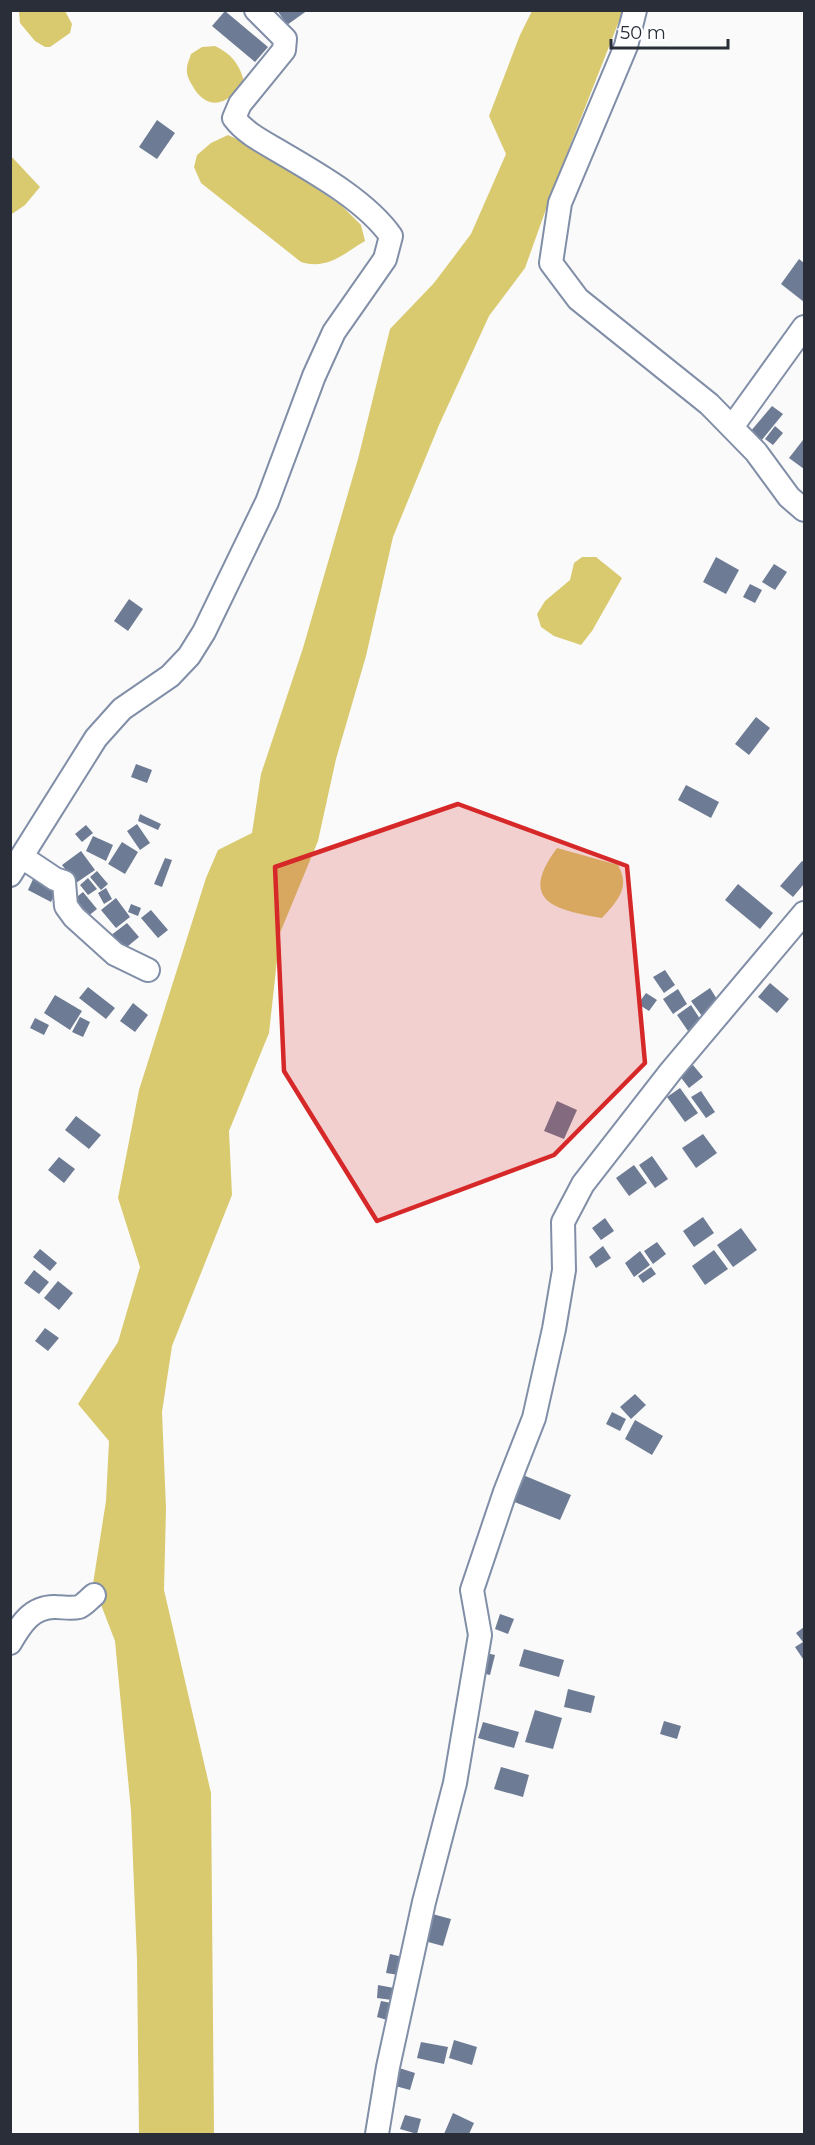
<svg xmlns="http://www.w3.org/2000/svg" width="815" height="2145" font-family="Montserrat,sans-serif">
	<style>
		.water { fill: #d9c96f }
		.building { fill: #6e7b94 }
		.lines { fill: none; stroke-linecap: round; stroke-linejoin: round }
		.minor-casing { stroke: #808ea7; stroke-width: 26 }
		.minor { stroke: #fff; stroke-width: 22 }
		.marked { fill: #d62828; fill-opacity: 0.2; stroke: #d62828; stroke-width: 4.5; stroke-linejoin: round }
	</style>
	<rect width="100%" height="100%" fill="#fafafa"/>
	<path class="water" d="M19 11H65L72 24 70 33 50 47H45L35 41 20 23Z
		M532 11H623L555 184 525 268 489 316 439 425 393 537 366 656 336 759 318 841 280 933 269 1033 229 1131 232 1195 172 1346 162 1412 166 1508 164 1590 211 1793 214 2134H139L137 1960 131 1811 115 1641 93 1584 106 1501 109 1441 78 1404 118 1342 140 1267 118 1198 139 1090 206 878 218 850 252 833 261 774 303 648 358 459 390 329 434 283 471 234 506 154 489 116 520 35Z
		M215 46C231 54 239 63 244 81 232 100 212 114 195 90 191 83 186 77 187 68 187 64 190 58 191 54L202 47Z
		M228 135 258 149 342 206 361 225 365 241C343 254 328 270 301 262L201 183 194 167 197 155 211 143Z
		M11 156 40 187 25 205 12 214 10 212Z
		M582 557H596L622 578 592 631 581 645 554 636 541 627 537 614 545 601 570 580 574 563Z
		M557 848 618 865C631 888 617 901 602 918 556 910 517 902 557 848Z"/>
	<path class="building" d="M277 10H308L287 25Z
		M225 11 268 47 255 62 212 26Z
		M157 120 175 133 157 159 139 147Z
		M799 259 804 263V302L781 284Z
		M772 406 783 414 761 441 750 432Z
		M775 426 783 433 773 445 765 439Z
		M803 440 804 441V469L789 458Z
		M716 557 739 570 726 594 703 582Z
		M774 564 787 572 775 590 762 582Z
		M750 584 762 590 755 603 743 597Z
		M129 599 143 609 128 631 114 621Z
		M756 717 770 728 749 755 735 744Z
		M136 764 152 770 147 783 131 777Z
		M686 785 719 802 711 818 678 800Z
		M140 814 161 824 158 830 138 821Z
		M137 824 150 843 140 850 127 831Z
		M86 825 93 833 82 842 75 834Z
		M93 836 113 845 106 861 86 851Z
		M122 842 138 852 125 874 108 864Z
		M81 851 95 870 76 883 62 865Z
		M165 858 172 860 162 887 154 884Z
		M802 861 804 862V884L793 897 780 886Z
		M97 871 108 884 101 890 90 877Z
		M35 875 58 887 51 902 28 890Z
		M88 878 97 889 88 895 80 885Z
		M738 884 773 913 760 929 725 900Z
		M106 888 112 899 104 904 98 893Z
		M83 892 97 909 87 917 73 900Z
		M116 898 130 917 116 928 101 910Z
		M131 904 141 908 138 916 128 912Z
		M151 910 168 930 158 938 141 918Z
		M127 923 139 937 122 951 110 936Z
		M665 970 675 985 664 993 653 977Z
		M770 983 789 999 777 1013 758 997Z
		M88 987 115 1008 106 1019 79 998Z
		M710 988 720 1004 702 1016 691 1001Z
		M678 989 687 1004 673 1014 663 999Z
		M646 993 657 1000 649 1011 638 1004Z
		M55 995 82 1011 70 1030 44 1013Z
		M133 1003 148 1015 135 1032 120 1021Z
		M691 1005 702 1022 688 1031 677 1015Z
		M80 1017 90 1022 83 1037 72 1032Z
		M35 1018 49 1025 44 1035 30 1028Z
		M693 1065 703 1077 689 1088 679 1075Z
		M680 1088 698 1113 685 1122 667 1097Z
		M701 1091 715 1112 706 1118 691 1097Z
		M557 1101 577 1110 564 1139 544 1131Z
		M76 1116 101 1135 89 1149 65 1130Z
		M703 1134 717 1153 696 1168 682 1148Z
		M652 1156 668 1179 655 1188 639 1165Z
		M59 1157 75 1169 64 1183 48 1170Z
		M634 1165 647 1183 629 1196 616 1178Z
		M703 1217 714 1233 694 1247 683 1231Z
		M605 1218 614 1231 601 1240 592 1228Z
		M741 1228 757 1250 733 1267 717 1245Z
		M657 1242 666 1254 653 1264 644 1251Z
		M603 1246 611 1258 596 1268 589 1257Z
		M40 1249 57 1263 50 1271 33 1257Z
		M714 1250 728 1269 705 1285 692 1266Z
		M640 1251 650 1265 634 1277 625 1263Z
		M651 1267 656 1274 643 1283 638 1276Z
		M34 1270 49 1282 39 1294 24 1283Z
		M58 1281 73 1293 59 1310 44 1298Z
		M45 1328 59 1338 48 1351 35 1341Z
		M635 1394 646 1405 631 1419 620 1407Z
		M612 1412 626 1419 620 1431 606 1424Z
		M635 1420 663 1436 652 1455 625 1439Z
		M523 1475 571 1495 560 1520 512 1501Z
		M500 1614 514 1619 508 1634 495 1629Z
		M804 1627V1658L803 1659 795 1647 803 1642 796 1633Z
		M524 1649 564 1660 559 1677 519 1666Z
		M486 1653 495 1655 490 1675 482 1673Z
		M568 1689 595 1696 591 1713 564 1707Z
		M535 1710 562 1718 553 1749 525 1742Z
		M664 1721 681 1726 677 1739 660 1734Z
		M483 1722 519 1732 514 1748 478 1738Z
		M501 1767 529 1775 523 1797 494 1789Z
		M425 1912 451 1919 443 1946 417 1939Z
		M390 1954 403 1957 399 1975 386 1973Z
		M378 1985 394 1988 392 2000 377 1998Z
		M381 2001 391 2003 387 2020 377 2017Z
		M454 2040 477 2047 472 2065 449 2058Z
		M421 2042 448 2047 444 2064 417 2058Z
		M393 2066 415 2073 410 2090 388 2084Z
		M453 2113 474 2123 469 2134H444Z
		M405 2115 421 2119 417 2134 400 2129Z"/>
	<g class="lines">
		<defs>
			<path id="minor" d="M635 10 626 46 560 203 551 263 578 299 709 404 756 452 789 497 804 510
				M732 427 804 327
				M22 857 55 879 64 882 66 906 74 917 115 954 148 970
				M10 875 96 738 122 709 170 676 189 656 204 632 267 502 314 376 334 332 385 259 391 236C367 202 318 174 282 153 264 142 246 134 234 118L240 104 284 50 285 39 256 10
				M10 1643C21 1624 32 1606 56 1607 63 1607 71 1609 79 1607 84 1605 89 1599 94 1595
				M377 2134 388 2067 424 1902 455 1783 480 1635 472 1590 505 1492 534 1418 554 1329 564 1270 563 1222 583 1184 671 1071 804 913"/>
		</defs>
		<use href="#minor" class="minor-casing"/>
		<use href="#minor" class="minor"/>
	</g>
	<path class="marked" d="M458 804 627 866 645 1063 554 1155 377 1221 284 1071 275 867Z"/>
	<rect width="815" height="2145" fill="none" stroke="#292e39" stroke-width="24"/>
	<path d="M611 39v9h117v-9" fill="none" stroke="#292e39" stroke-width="3"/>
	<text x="620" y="39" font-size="18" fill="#292e39" stroke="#ffffff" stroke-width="4.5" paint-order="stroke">50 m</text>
</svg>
